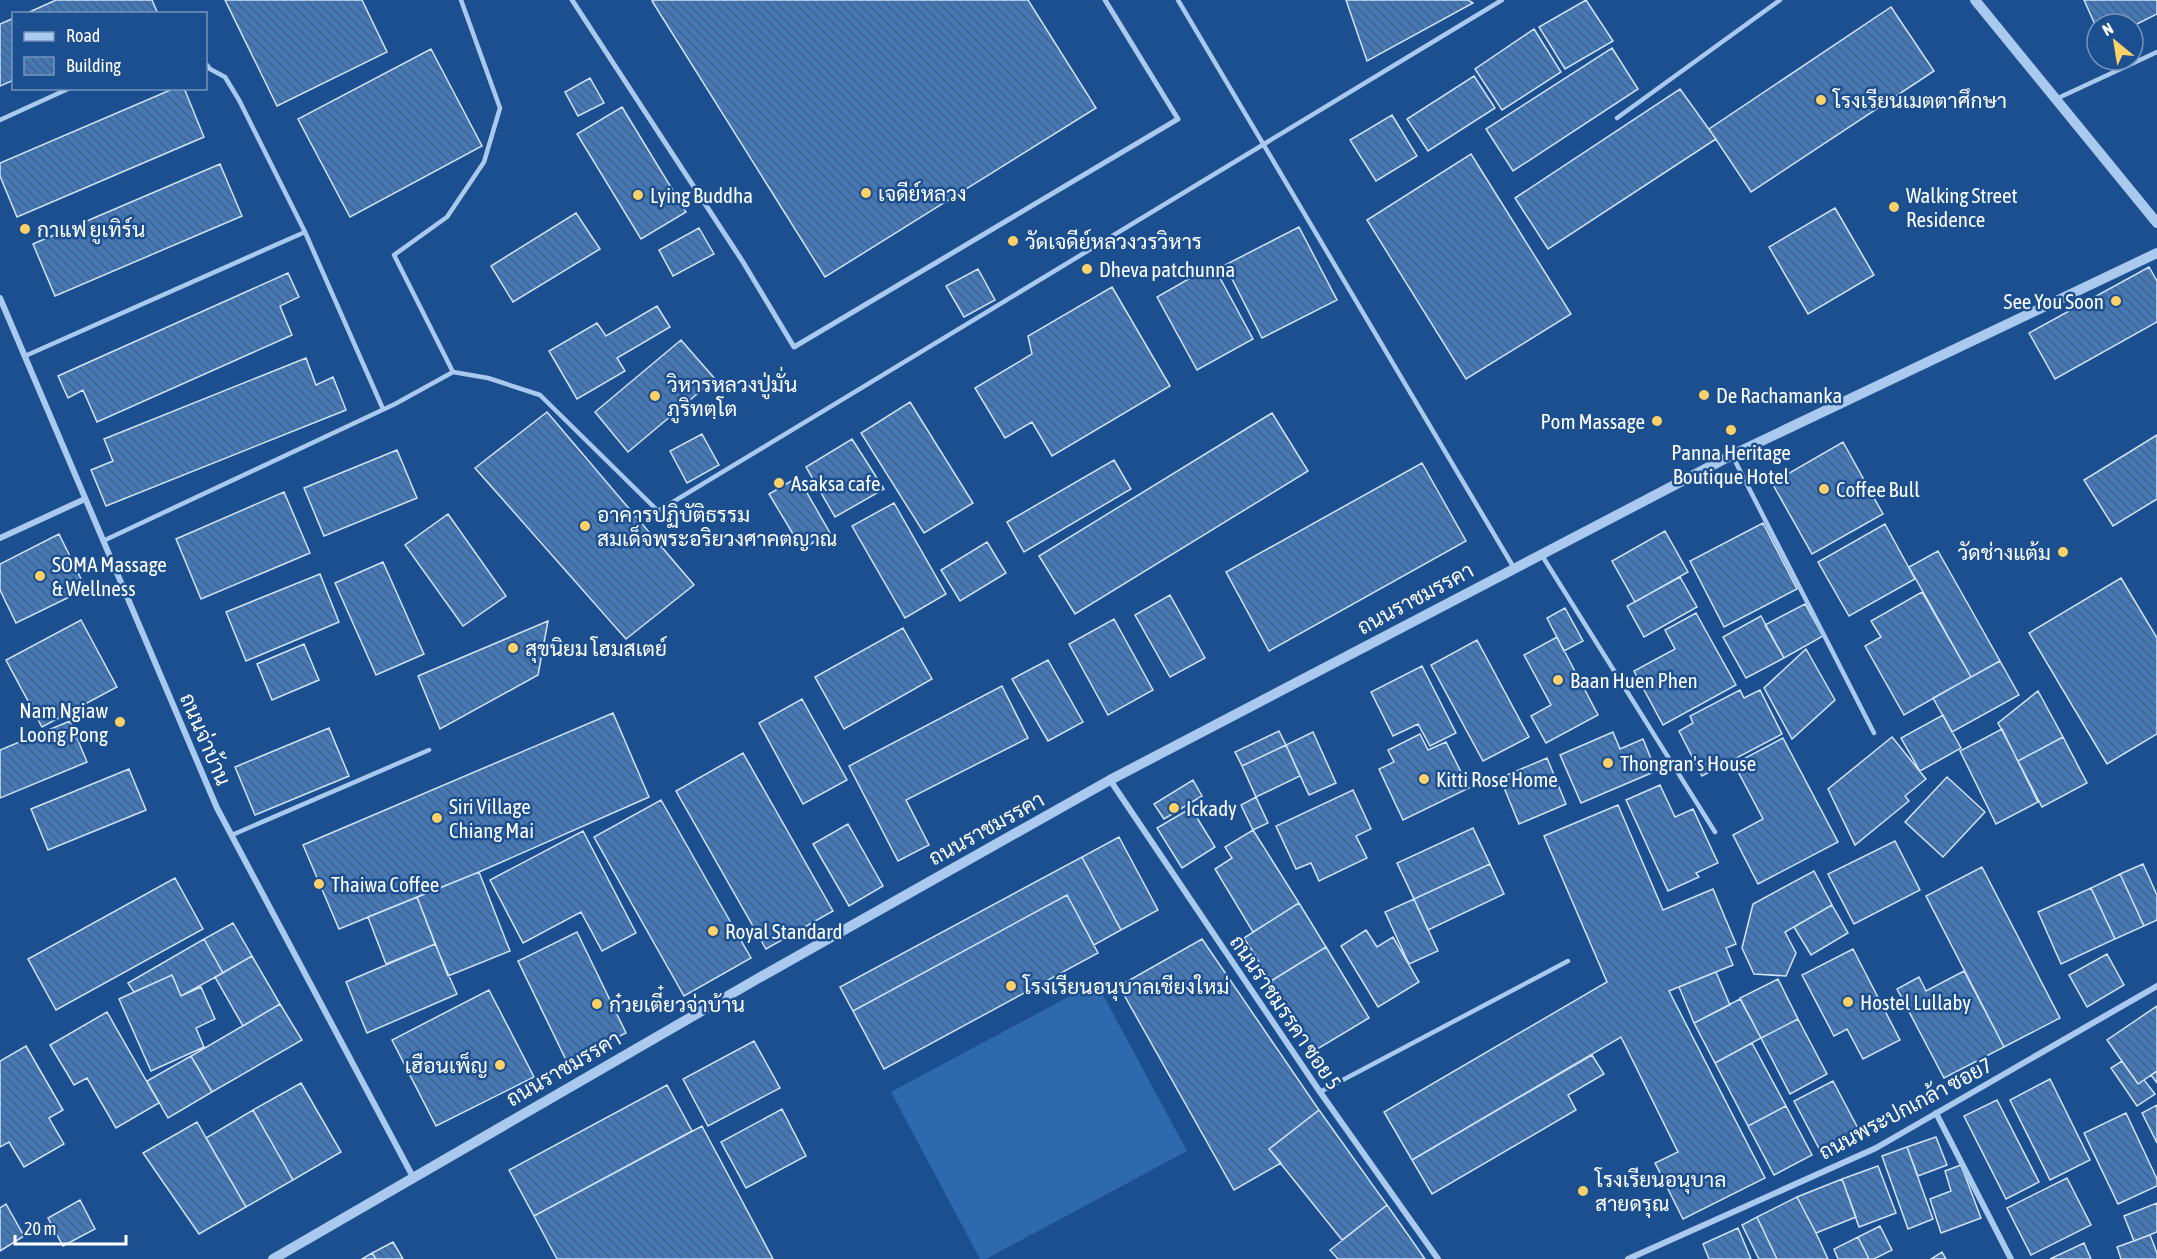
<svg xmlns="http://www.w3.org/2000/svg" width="2157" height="1259" font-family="'Asap Condensed',Sarabun,sans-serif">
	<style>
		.pitch { fill: #2e69ad }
		.building { fill: url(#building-back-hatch); stroke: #cfe3fa; stroke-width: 1.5 }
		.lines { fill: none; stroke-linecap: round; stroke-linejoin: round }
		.service { stroke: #a9c9ee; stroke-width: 4.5 }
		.pedestrian { stroke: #a9c9ee; stroke-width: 5 }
		.minor { stroke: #a9c9ee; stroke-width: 6 }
		.tertiary { stroke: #a9c9ee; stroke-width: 10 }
		.poi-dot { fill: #ffd166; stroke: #1b4f8f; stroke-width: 2 }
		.labels { text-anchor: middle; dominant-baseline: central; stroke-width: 5; stroke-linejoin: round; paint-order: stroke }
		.poi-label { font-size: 21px; fill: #fff; stroke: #1b4f8f; text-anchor: start }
		.street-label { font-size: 21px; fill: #fff; stroke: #1b4f8f }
	</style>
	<defs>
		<pattern id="building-back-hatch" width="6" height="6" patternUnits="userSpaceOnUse" patternTransform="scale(1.5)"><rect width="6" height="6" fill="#4478b7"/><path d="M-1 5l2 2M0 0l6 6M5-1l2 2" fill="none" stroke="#486282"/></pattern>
	</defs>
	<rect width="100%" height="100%" fill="#1b4f8f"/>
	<path class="pitch" d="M1096 982 1187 1151 986 1259H980L891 1092Z"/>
	<path class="building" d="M56 0H152L158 14H25Z
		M225 0H362L387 52 277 106Z
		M654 0H1028L1096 108 825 277 652 1Z
		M1346 0H1468L1473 3 1367 61Z
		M1586 0 1613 41 1565 69 1539 27Z
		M2084 0H2157V14L2133 26V24H2097V29Z
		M1891 7 1934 71 1751 192 1709 129Z
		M14 18V80L0 86V24Z
		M1534 29 1561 72 1502 110 1475 69Z
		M1612 48 1638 89 1513 171 1486 129Z
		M431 49 482 146 350 217 298 119Z
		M1474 76 1495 108 1428 151 1407 119Z
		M590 78 604 103 578 116 565 92Z
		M175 88H184L204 137 17 217 0 176V163Z
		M1680 89 1716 139 1548 249 1515 198Z
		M622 107 686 212 641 239 577 134Z
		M1392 115 1417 156 1376 181 1350 140Z
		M1471 154 1571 314 1466 379 1367 220Z
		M220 164 242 216 55 296 33 244Z
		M1835 208 1874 275 1808 314 1769 247Z
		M576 213 600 249 513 302 491 266Z
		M1299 227 1337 300 1262 338 1225 265Z
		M699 228 714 254 673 276 659 250Z
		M1213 265 1253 339 1197 370 1157 297Z
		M2149 267 2157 281V322L2055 379 2029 333Z
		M978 269 995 300 964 317 946 286Z
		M288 273 299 297 280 306 292 335 97 422 83 390 68 398 58 376Z
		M1112 287 1170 386 1052 456 1032 422 1005 438 975 388 1032 354 1028 336Z
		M657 306 670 327 617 358 625 371 577 399 549 351 597 323 606 336Z
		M681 340 715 379 628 452 595 412Z
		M306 358 316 385 333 377 346 410 106 506 91 470 113 461 104 439Z
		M910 402 973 503 924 533 861 433Z
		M547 412 694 585 626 639 475 468Z
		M1272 413 1308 471 1075 614 1039 556Z
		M702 434 719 465 687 483 670 451Z
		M2157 435V499L2113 526 2084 480Z
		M852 439 884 489 835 517 806 467Z
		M1843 442 1883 514 1812 554 1772 483Z
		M397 450 417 498 324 536 304 488Z
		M1114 460 1131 489 1024 552 1007 522Z
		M1422 463 1466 541 1269 651 1226 572Z
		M798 477 830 533 802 549 769 494Z
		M284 492 310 553 201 599 176 539Z
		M894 503 946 594 905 618 852 526Z
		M448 514 506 596 463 626 405 545Z
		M1763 523 1797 589 1724 627 1690 561Z
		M1885 524 1915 579 1849 616 1818 562Z
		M1665 531 1688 572 1635 602 1612 561Z
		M59 534 86 589 16 623 0 590V564Z
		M987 542 1006 573 960 601 941 570Z
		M1938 551 2000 661 1971 677 1909 567Z
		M383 562 424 654 376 675 335 583Z
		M320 574 339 622 246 661 226 612Z
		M1680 577 1697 607 1644 637 1627 606Z
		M2121 578 2157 638V734L2107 764 2029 633Z
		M1922 592 1971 677 1904 715 1865 646 1881 637 1871 621Z
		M1170 595 1205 658 1170 677 1135 615Z
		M1805 604 1823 636 1784 658 1765 625Z
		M1565 608 1583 641 1564 651 1547 618Z
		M1696 613 1736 685 1663 725 1634 671 1675 649 1665 630Z
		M1761 616 1784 658 1746 678 1723 637Z
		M1114 619 1153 690 1108 715 1069 644Z
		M81 620 117 687 42 727 6 660Z
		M548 621 538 675 440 729 418 676Z
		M903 628 932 679 844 729 815 677Z
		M1557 637 1598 715 1546 743 1531 716 1551 705 1524 655Z
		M1477 640 1529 737 1483 761 1431 665Z
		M304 644 319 680 272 700 257 664Z
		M1806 649 1835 700 1792 739 1764 688Z
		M1048 660 1083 722 1048 741 1012 679Z
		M2000 661 2019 695 1952 732 1933 698Z
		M1422 666 1456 733 1430 746 1418 724 1393 736 1371 692Z
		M1002 686 1028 738 906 800 929 845 898 861 849 766Z
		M1740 690 1744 698 1760 690 1782 734 1702 776 1679 731 1693 723 1690 716Z
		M2038 691 2063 737 2018 761 1998 723Z
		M802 699 847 780 803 804 759 723Z
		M613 713 649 797 479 872 339 929 303 845Z
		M1943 715 1961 748 1920 771 1901 738Z
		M70 721 87 762 0 798V750Z
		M329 728 349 776 255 815 235 767Z
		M2002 729 2038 802 1996 824 1960 751Z
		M1279 731 1286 745 1242 766 1235 752Z
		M1313 732 1336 783 1309 795 1286 745Z
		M1613 732 1620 749 1643 739 1656 771 1581 803 1560 755Z
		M1420 734 1428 750 1446 742 1469 788 1403 820 1379 769 1394 762 1388 750Z
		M1892 737 1926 779 1905 796 1909 801 1855 845 1828 789Z
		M2063 737 2087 783 2042 807 2018 761Z
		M1783 738 1838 842 1758 884 1733 835 1763 819 1734 764Z
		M1286 745 1300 776 1256 797 1242 766Z
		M743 753 833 911 766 949 676 791Z
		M1547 758 1566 804 1519 824 1500 778Z
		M129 769 146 810 48 850 31 809Z
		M1947 777 1985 812 1943 857 1905 822Z
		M1193 780 1202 796 1164 819 1154 804Z
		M1660 785 1675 817 1693 809 1718 863 1696 873 1699 877 1668 891 1626 800Z
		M1353 790 1371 829 1356 836 1367 858 1319 881 1311 863 1296 869 1276 826Z
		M1256 797 1268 823 1253 830 1241 805Z
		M661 800 751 958 684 996 594 837Z
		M1618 805 1663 910 1713 889 1736 944 1726 948 1733 965 1669 991 1765 1178 1683 1219 1655 1163 1678 1152 1621 1037 1412 1160 1384 1112 1607 982 1544 836Z
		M1191 808 1215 847 1182 868 1157 828Z
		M848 824 883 886 849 906 813 844Z
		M1473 828 1490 864 1414 899 1397 863Z
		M1253 830 1299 903 1253 932 1215 869 1232 858 1225 847Z
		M583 831 636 933 602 951 581 912 523 943 490 880Z
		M1119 837 1158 910 1121 930 1082 857Z
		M1895 841 1920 890 1854 924 1828 874Z
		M1082 857 1121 930 1094 945 1067 895 853 1011 840 987Z
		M1490 864 1504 894 1428 930 1414 899Z
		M2143 864 2157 895V920L2144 926 2120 874Z
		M1982 867 2060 1018 2004 1047 1926 896Z
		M1814 871 1832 905 1785 932 1796 953 1786 976 1754 974 1742 948 1753 904Z
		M479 872 510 951 448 976 417 897Z
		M2120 874 2144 926 2115 939 2091 888Z
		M175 878 203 929 56 1010 28 959Z
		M2091 888 2115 939 2061 964 2038 912Z
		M1067 895 1098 953 884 1069 853 1011Z
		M417 897 435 944 386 964 368 917Z
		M1414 899 1438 951 1409 964 1385 912Z
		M1299 903 1326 947 1271 981 1244 938Z
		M1832 905 1848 933 1811 955 1794 927Z
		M233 923 252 956 223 973 204 939Z
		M1366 930 1377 947 1393 937 1419 982 1378 1007 1341 946Z
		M577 932 626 1033 567 1062 518 961Z
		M204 939 223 973 181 996 172 975 134 992 128 983Z
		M1202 939 1319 1110 1269 1149 1281 1163 1234 1190 1119 986Z
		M435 944 457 994 367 1033 346 982Z
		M1326 947 1369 1018 1314 1051 1271 981Z
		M1853 949 1900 1040 1863 1059 1847 1029 1834 1036 1802 975Z
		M2107 954 2124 985 2087 1007 2069 975Z
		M252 956 280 1004 243 1026 215 977Z
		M1964 971 2004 1047 1944 1078 1897 989 1919 977 1926 991Z
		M1716 972 1730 1005 1694 1023 1679 987Z
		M172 975 181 996 201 987 215 1019 196 1028 204 1047 151 1071 119 999Z
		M1778 979 1798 1019 1761 1038 1740 998Z
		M489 990 534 1077 436 1126 392 1040Z
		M1740 999 1761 1038 1715 1063 1694 1023Z
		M280 1004 302 1040 212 1092 191 1056Z
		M2157 1006V1071L2138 1084 2107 1040Z
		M107 1012 159 1103 116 1128 87 1078 74 1085 50 1045Z
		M1798 1019 1827 1074 1790 1094 1761 1038Z
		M754 1041 780 1088 708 1126 683 1079Z
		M1752 1043 1786 1106 1748 1126 1715 1063Z
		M26 1046 63 1110 49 1118 64 1144 24 1167 9 1142 0 1147V1061Z
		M1592 1055 1604 1074 1568 1095 1576 1110 1432 1194 1412 1160Z
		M191 1056 212 1092 168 1118 147 1081Z
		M2122 1061 2138 1084 2144 1080 2155 1094 2137 1106 2111 1068Z
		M2157 1071V1083L2151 1075Z
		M2050 1079 2090 1160 2050 1180 2010 1100Z
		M1833 1081 1861 1134 1822 1154 1794 1101Z
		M301 1083 341 1152 293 1180 253 1110Z
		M667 1085 692 1131 534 1216 509 1170Z
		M1997 1100 2039 1182 2006 1199 1964 1116Z
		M2157 1105V1143L2142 1113Z
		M1786 1106 1812 1155 1774 1175 1748 1126Z
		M782 1109 806 1156 746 1188 721 1142Z
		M253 1110 293 1180 246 1207 206 1138Z
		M1319 1110 1387 1205 1342 1240 1269 1149Z
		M2126 1113 2157 1179V1186L2118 1204 2084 1133Z
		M197 1122 246 1207 199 1234 143 1153Z
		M702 1126 773 1259H557L534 1216Z
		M1936 1137 1947 1165 1918 1176 1907 1147Z
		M1907 1147 1933 1219 1908 1229 1882 1156Z
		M1961 1165 1981 1218 1941 1233 1930 1199 1951 1191 1945 1171Z
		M1878 1166 1896 1213 1859 1227 1842 1179Z
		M2067 1178 2091 1225 2031 1255 2007 1208Z
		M1842 1179 1856 1217 1816 1233 1797 1197Z
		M1797 1197 1816 1233 1828 1259H1777L1757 1217Z
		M80 1200 95 1229 63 1246 48 1218Z
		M2157 1203V1232L2134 1241 2124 1216Z
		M6 1204 24 1236 0 1251V1208Z
		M1387 1205 1425 1259H1338L1330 1250Z
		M1757 1217 1777 1259H1759L1742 1225Z
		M1880 1226 1892 1250 1874 1259H1869L1858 1237Z
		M1738 1228 1751 1259H1709L1703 1244Z
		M2150 1235 2157 1253V1259H2121L2117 1247Z
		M1858 1237 1869 1259H1838L1834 1249Z
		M393 1242 403 1259H376L372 1253Z
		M2084 1243 2091 1259H2050Z
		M1942 1252 1946 1259H1931Z
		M372 1253 376 1259H362Z"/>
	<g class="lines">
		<path class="service" d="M1178 0 1514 568
			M206 64 210 69 225 77 239 100 305 232 383 409
			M2056 99 2157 52
			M1617 118 1780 0
			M0 120 70 88
			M25 356 305 232
			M453 372 394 255 447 217 484 162 500 108 461 0
			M1732 455 1874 733
			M103 541 395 404 453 372 488 378 540 395 658 511 1502 0
			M1541 554 1715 832
			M232 835 429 750
			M1320 1092 1568 961"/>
		<path class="pedestrian" d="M572 0 743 262 794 347 1178 119 1105 0"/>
		<path class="minor" d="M0 298 217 808 413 1177
			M0 538 85 499
			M1110 780 1320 1092 1438 1259
			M1936 1113 2011 1259
			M1628 1259 1876 1148 2157 986"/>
		<path class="tertiary" d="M1975 0 2157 223
			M273 1259 757 979 1110 780 1732 455 2157 253"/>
	</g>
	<g class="poi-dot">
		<circle cx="1821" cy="100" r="6"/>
		<circle cx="866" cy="193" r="6"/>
		<circle cx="638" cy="195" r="6"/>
		<circle cx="1894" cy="207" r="6"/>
		<circle cx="25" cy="229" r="6"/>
		<circle cx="1013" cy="241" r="6"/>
		<circle cx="1087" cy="269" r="6"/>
		<circle cx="2116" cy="301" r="6"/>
		<circle cx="1704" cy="395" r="6"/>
		<circle cx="655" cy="396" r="6"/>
		<circle cx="1657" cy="421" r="6"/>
		<circle cx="1731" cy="430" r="6"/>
		<circle cx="779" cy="483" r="6"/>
		<circle cx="1824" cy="489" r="6"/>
		<circle cx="585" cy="526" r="6"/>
		<circle cx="2063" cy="552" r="6"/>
		<circle cx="40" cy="576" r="6"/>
		<circle cx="513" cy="648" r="6"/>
		<circle cx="1558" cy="680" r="6"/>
		<circle cx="120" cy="722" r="6"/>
		<circle cx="1608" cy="763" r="6"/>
		<circle cx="1424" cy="779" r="6"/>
		<circle cx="1174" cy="808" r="6"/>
		<circle cx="437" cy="818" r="6"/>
		<circle cx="319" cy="884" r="6"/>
		<circle cx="713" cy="931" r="6"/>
		<circle cx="1011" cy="986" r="6"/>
		<circle cx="1848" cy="1002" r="6"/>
		<circle cx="597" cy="1004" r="6"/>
		<circle cx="500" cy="1065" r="6"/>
		<circle cx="1583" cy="1191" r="6"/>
	</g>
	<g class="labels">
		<g class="poi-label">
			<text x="1833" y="100">โรงเรียนเมตตาศึกษา</text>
			<text x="878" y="193">เจดีย์หลวง</text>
			<text x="650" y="195">Lying Buddha</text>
			<text x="1906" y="195">Walking Street<tspan x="1906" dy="24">Residence</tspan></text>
			<text x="37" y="229">กาแฟ ยูเทิร์น</text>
			<text x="1025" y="241">วัดเจดีย์หลวงวรวิหาร</text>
			<text x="1099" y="269">Dheva patchunna</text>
			<text x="2104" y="301" text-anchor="end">See You Soon</text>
			<text x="667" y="384">วิหารหลวงปู่มั่น<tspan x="667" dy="24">ภูริทตฺโต</tspan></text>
			<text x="1716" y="395">De Rachamanka</text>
			<text x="1645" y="421" text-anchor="end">Pom Massage</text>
			<text x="1731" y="452" text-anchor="middle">Panna Heritage<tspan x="1731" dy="24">Boutique Hotel</tspan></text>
			<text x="791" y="483">Asaksa cafe</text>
			<text x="1836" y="489">Coffee Bull</text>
			<text x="597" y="514">อาคารปฏิบัติธรรม<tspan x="597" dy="24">สมเด็จพระอริยวงศาคตญาณ</tspan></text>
			<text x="2051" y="552" text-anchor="end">วัดช่างแต้ม</text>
			<text x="52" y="564">SOMA Massage<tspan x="52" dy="24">&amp; Wellness</tspan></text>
			<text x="525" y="648">สุขนิยม โฮมสเตย์</text>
			<text x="1570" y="680">Baan Huen Phen</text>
			<text x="108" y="710" text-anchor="end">Nam Ngiaw<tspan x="108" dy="24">Loong Pong</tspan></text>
			<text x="1620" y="763">Thongran's House</text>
			<text x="1436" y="779">Kitti Rose Home</text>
			<text x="449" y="806">Siri Village<tspan x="449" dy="24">Chiang Mai</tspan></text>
			<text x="1186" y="808">Ickady</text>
			<text x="331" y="884">Thaiwa Coffee</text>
			<text x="725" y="931">Royal Standard</text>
			<text x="1023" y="986">โรงเรียนอนุบาลเชียงใหม่</text>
			<text x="1860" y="1002">Hostel Lullaby</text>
			<text x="609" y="1004">ก๋วยเตี๋ยวจ่าบ้าน</text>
			<text x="488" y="1065" text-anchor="end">เฮือนเพ็ญ</text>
			<text x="1595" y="1179">โรงเรียนอนุบาล<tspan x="1595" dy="24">สายดรุณ</tspan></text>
		</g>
		<g class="street-label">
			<text transform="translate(1415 598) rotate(-28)">ถนนราชมรรคา</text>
			<text transform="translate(206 739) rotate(67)">ถนนจ่าบ้าน</text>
			<text transform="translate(986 828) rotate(-29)">ถนนราชมรรคา</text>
			<text transform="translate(1286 1012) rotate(56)">ถนนราชมรรคา ซอย 5</text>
			<text transform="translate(563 1068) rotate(-30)">ถนนราชมรรคา</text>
			<text transform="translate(1905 1108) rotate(-28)">ถนนพระปกเกล้า ซอย7</text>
		</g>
	</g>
	<rect x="12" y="12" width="195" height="78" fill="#1b4f8f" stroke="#7695bc" stroke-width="1.5"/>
	<rect x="24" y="32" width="30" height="9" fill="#a9c9ee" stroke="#7695bc" stroke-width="1.5"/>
	<text x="66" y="42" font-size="18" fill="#ffffff">Road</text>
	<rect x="24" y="57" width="30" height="18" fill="url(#building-back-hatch)" stroke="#7695bc" stroke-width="1.5"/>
	<text x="66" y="72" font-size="18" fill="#ffffff">Building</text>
	<g transform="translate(2115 42) rotate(330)"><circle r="28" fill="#1b4f8f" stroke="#7695bc" stroke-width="1.5"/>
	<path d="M0-4.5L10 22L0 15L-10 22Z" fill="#ffd166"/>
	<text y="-9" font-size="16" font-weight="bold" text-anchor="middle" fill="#ffffff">N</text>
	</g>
	<path d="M15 1235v9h111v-9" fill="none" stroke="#ffffff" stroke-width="3"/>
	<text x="24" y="1235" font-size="18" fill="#ffffff" stroke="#1b4f8f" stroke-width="4.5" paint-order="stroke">20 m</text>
</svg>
